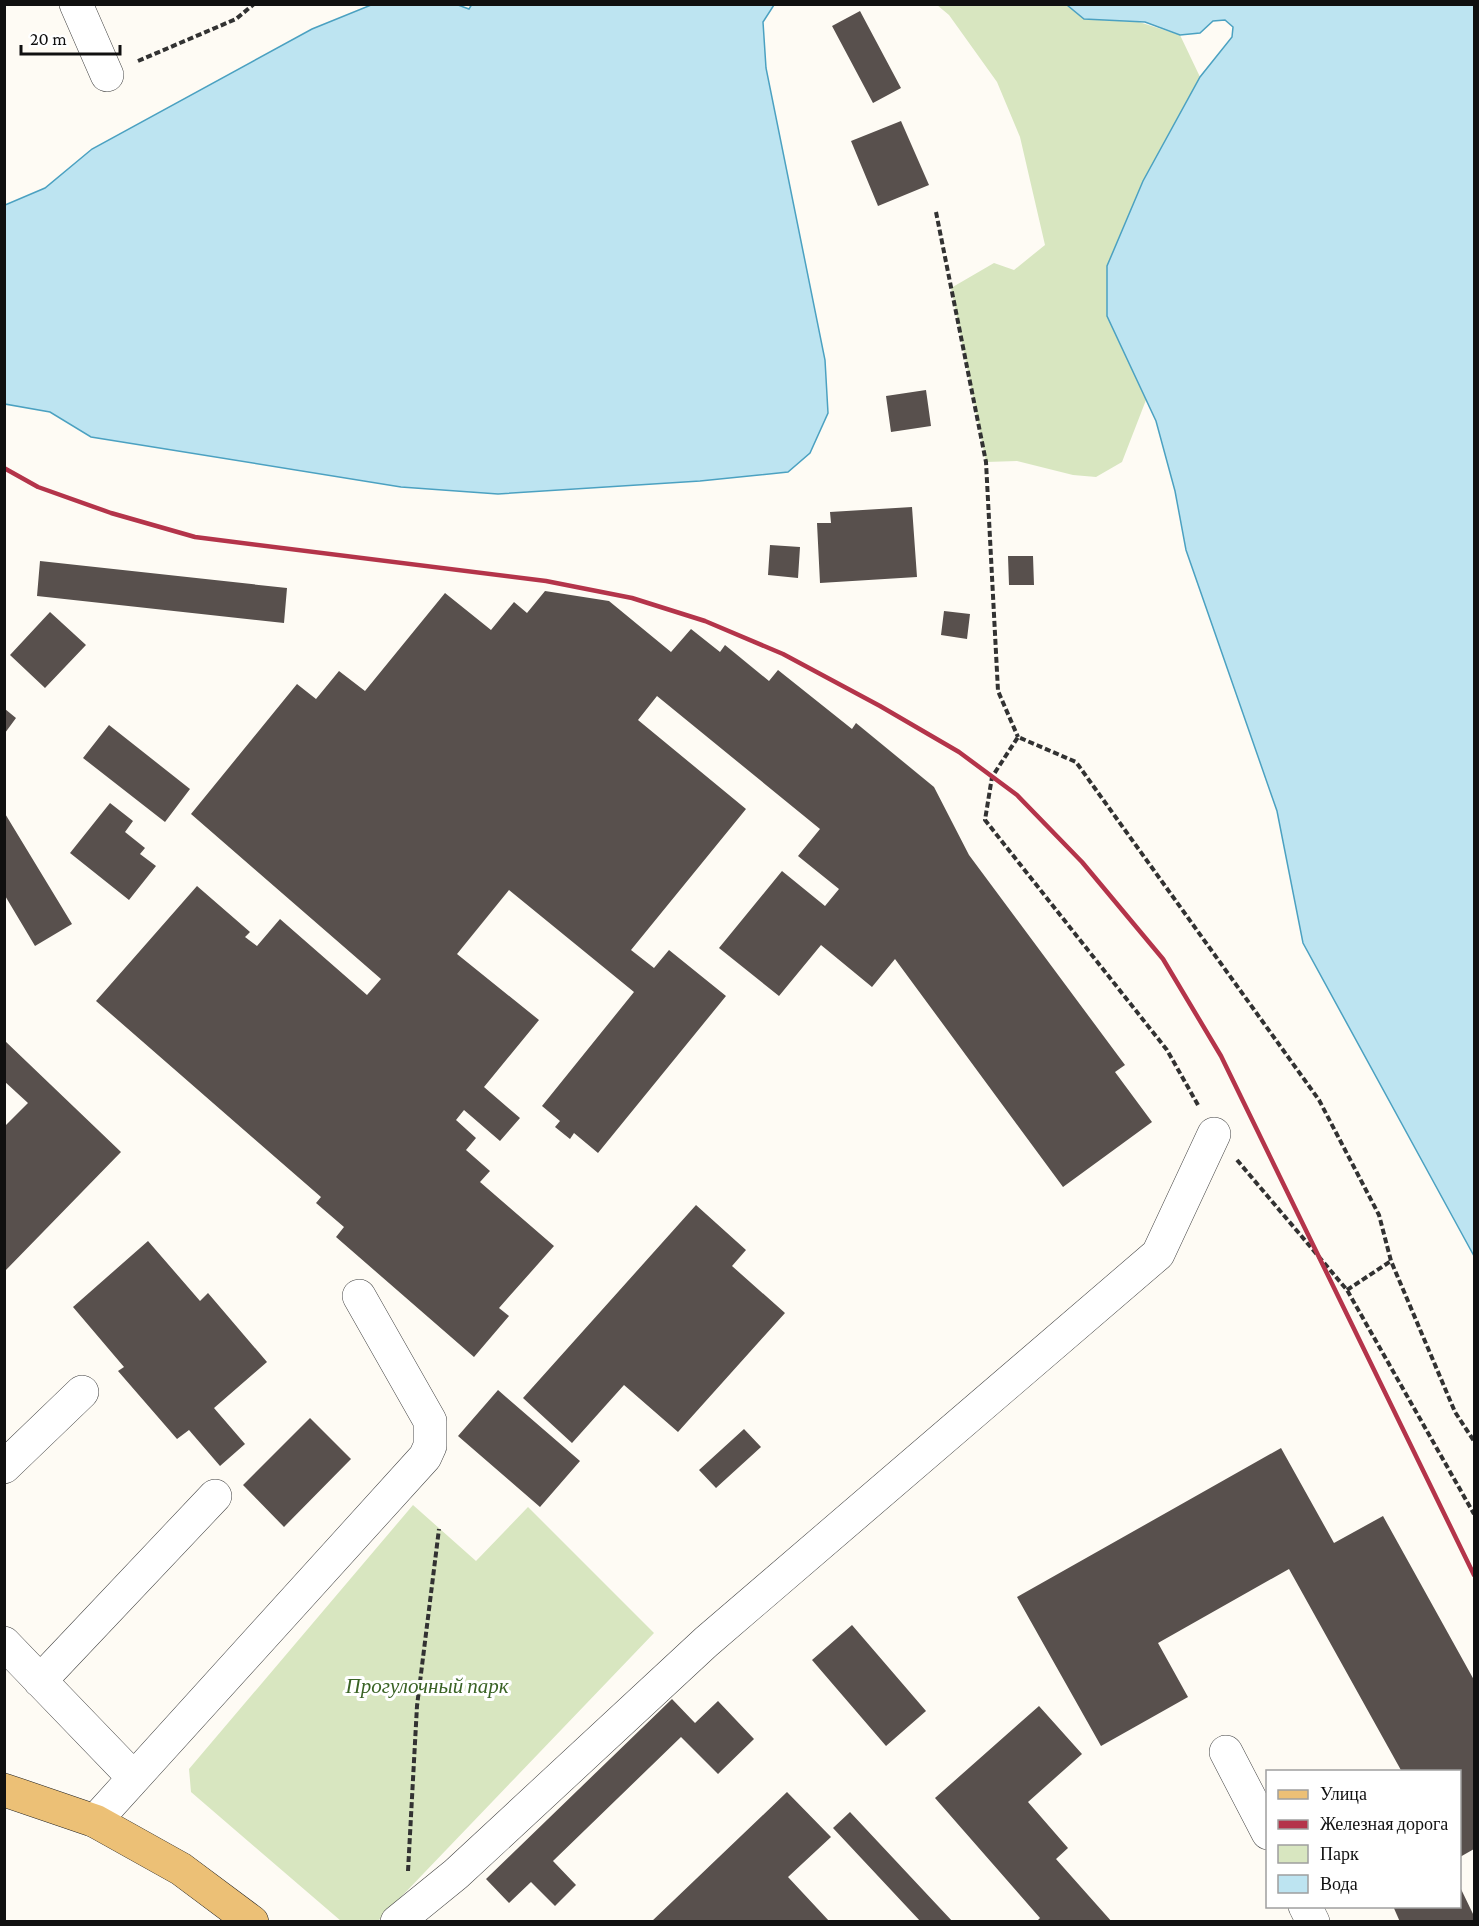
<svg xmlns="http://www.w3.org/2000/svg" width="1479" height="1926" font-family="'Crimson Pro',serif">
	<style>
		.green { fill: #d8e6c0 }
		.water { fill: #bde4f1; stroke: #4ba1c1; stroke-width: 1.5 }
		.building { fill: #58504d }
		.lines { fill: none; stroke-linecap: round; stroke-linejoin: round }
		.minor-casing { stroke: #434343; stroke-width: 34 }
		.major-casing { stroke: #212121; stroke-width: 34 }
		.path { stroke: #323232; stroke-width: 4; stroke-dasharray: 6 3; stroke-linecap: butt }
		.minor { stroke: #fff; stroke-width: 33 }
		.major { stroke: #ecc076; stroke-width: 33 }
		.rail { stroke: #b4344a; stroke-width: 4.5 }
		.labels { text-anchor: middle; dominant-baseline: central; stroke-width: 6; stroke-linejoin: round; paint-order: stroke }
		.park-label { font-size: 21px; font-style: italic; fill: #3a6325; stroke: #fff }
	</style>
	<rect width="100%" height="100%" fill="#fefbf4"/>
	<path class="green" d="M937 5H1067L1084 19 1139 22 1180 35 1200 77 1143 181 1107 316 1146 400 1122 462 1096 477 1073 475 1017 461 986 462 951 288 994 263 1014 270 1045 245 1020 137 997 82 949 15Z
		M413 1505 476 1561 528 1507 654 1633 378 1921H341L191 1792 189 1769Z"/>
	<path class="water" d="M458 5 469 9 472 4 774 5 763 22 766 68 825 360 828 413 810 453 788 472 700 481 498 494 401 487 91 437 50 412 5 404V205L45 188 92 149 312 29 371 5Z
		M1067 5H1474V1256L1303 943 1277 811 1186 550 1175 491 1156 421 1107 316V266L1143 181 1200 77 1232 37 1233 27 1225 20 1213 21 1200 33 1180 35 1145 22 1084 19Z"/>
	<path class="building" d="M860 11 901 88 873 103 832 26Z
		M901 121 929 185 878 206 851 141Z
		M926 390 931 426 891 432 886 396Z
		M912 507 917 577 820 583 817 523H831L830 512Z
		M770 545 800 547 798 578 768 575Z
		M1008 556H1033L1034 585H1009Z
		M40 561 287 588 284 623 37 596Z
		M545 591 609 601 671 652 691 629 720 652 725 645 769 681 778 670 852 729 856 723 934 787 969 855 1125 1065 1115 1072 1152 1122 1063 1187 895 959 872 987 821 945 779 996 719 948 782 871 825 906 839 889 798 856 820 829 657 696 638 720 746 809 631 950 654 968 669 950 726 996 598 1153 574 1133 570 1139 555 1127 560 1121 542 1106 634 992 509 890 457 954 539 1020 484 1087 520 1118 500 1141 464 1110 456 1120 476 1138 466 1150 490 1171 480 1182 554 1246 499 1308 509 1316 474 1357 336 1237 344 1227 316 1203 321 1197 96 1001 197 886 250 932 245 937 257 946 280 919 367 995 381 979 191 814 297 684 316 699 339 671 365 691 445 593 491 630 514 602 527 613Z
		M944 611 970 614 967 639 941 635Z
		M50 612 86 645 45 688 10 655Z
		M5 709 16 718 5 733Z
		M109 725 190 789 165 822 83 758Z
		M110 803 133 821 125 832 145 848 140 854 156 866 129 900 70 853Z
		M4 812 72 924 35 946 4 894Z
		M4 1040 121 1152 4 1272V1127L28 1103 4 1081Z
		M696 1205 746 1250 732 1266 785 1313 678 1432 624 1385 572 1443 523 1398Z
		M148 1241 200 1301 208 1293 267 1362 214 1408 245 1444 220 1466 189 1430 177 1439 118 1371 124 1367 73 1307Z
		M498 1390 580 1461 540 1507 458 1436Z
		M310 1418 351 1459 284 1527 243 1485Z
		M744 1429 761 1447 716 1488 699 1470Z
		M1281 1448 1334 1543 1383 1516 1474 1680V1849L1460 1857V1772H1402L1289 1569 1158 1643 1188 1697 1101 1746 1017 1597Z
		M852 1625 926 1711 886 1746 812 1660Z
		M672 1699 695 1723 718 1701 754 1739 718 1774 681 1737 553 1861 576 1885 555 1906 531 1882 509 1903 486 1879Z
		M1039 1706 1082 1754 1028 1802 1068 1848 1056 1859 1112 1922H1036L1040 1918 935 1798Z
		M787 1792 831 1837 788 1877 830 1922H651Z
		M850 1812 953 1922H921L833 1828Z
		M1460 1887 1474 1916V1922H1400L1393 1906H1460Z"/>
	<g class="lines">
		<defs>
			<path id="minor" d="M76 4 107 75
				M4 1467 82 1392
				M4 1643 134 1778
				M40 1681 215 1496
				M1226 1752 1268 1833
				M95 1821 425 1457 430 1446V1421L359 1296
				M1305 1906 1313 1922
				M397 1922 456 1874 706 1642 1158 1254 1214 1134"/>
			<path id="major" d="M4 1790 95 1821 181 1869 252 1922"/>
		</defs>
		<use href="#minor" class="minor-casing"/>
		<use href="#major" class="major-casing"/>
		<path class="path" d="M138 61 236 19 254 4
			M936 212 986 462 998 691 1018 737
			M1198 1105 1167 1050 985 820 992 777 1018 737 1076 762 1319 1100 1379 1215 1391 1261 1455 1412 1474 1441
			M1237 1160 1347 1290 1474 1514
			M1347 1290 1391 1261
			M408 1871 417 1706 439 1529"/>
		<use href="#minor" class="minor"/>
		<use href="#major" class="major"/>
		<path class="rail" d="M4 468 38 487 111 513 195 537 546 581 632 598 705 621 783 654 880 706 959 752 1017 795 1082 862 1163 959 1221 1056 1474 1575"/>
	</g>
	<g class="labels">
		<g class="park-label">
			<text x="427" y="1686">Прогулочный парк</text>
		</g>
	</g>
	<rect width="1479" height="1926" fill="none" stroke="#101010" stroke-width="12"/>
	<rect x="1266" y="1770" width="195" height="138" fill="#ffffff" stroke="#9f9f9f" stroke-width="1.5"/>
	<rect x="1278" y="1790" width="30" height="9" fill="#ecc076" stroke="#9f9f9f" stroke-width="1.5"/>
	<text x="1320" y="1800" font-size="18" fill="#101010">Улица</text>
	<rect x="1278" y="1820" width="30" height="9" fill="#b4344a" stroke="#9f9f9f" stroke-width="1.5"/>
	<text x="1320" y="1830" font-size="18" fill="#101010">Железная дорога</text>
	<rect x="1278" y="1845" width="30" height="18" fill="#d8e6c0" stroke="#9f9f9f" stroke-width="1.5"/>
	<text x="1320" y="1860" font-size="18" fill="#101010">Парк</text>
	<rect x="1278" y="1875" width="30" height="18" fill="#bde4f1" stroke="#9f9f9f" stroke-width="1.5"/>
	<text x="1320" y="1890" font-size="18" fill="#101010">Вода</text>
	<path d="M21 45v9h99v-9" fill="none" stroke="#101010" stroke-width="3"/>
	<text x="30" y="45" font-size="18" fill="#101010" stroke="#ffffff" stroke-width="4.5" paint-order="stroke">20 m</text>
</svg>
